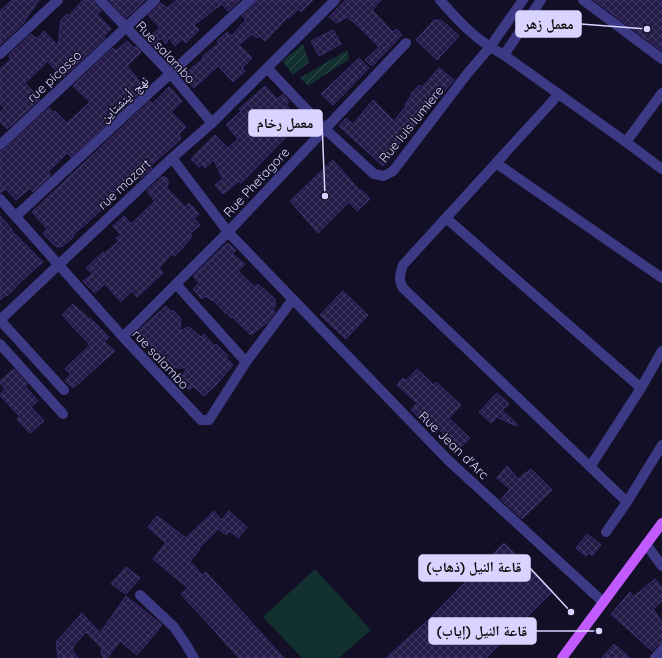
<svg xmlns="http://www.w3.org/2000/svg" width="662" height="658" font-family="Quicksand,'Noto Naskh Arabic',sans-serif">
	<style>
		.garden { fill: url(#garden-furrows) }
		.pitch { fill: #12302f }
		.building { fill: url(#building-cross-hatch); stroke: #3b2d73 }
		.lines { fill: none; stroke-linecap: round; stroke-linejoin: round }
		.minor { stroke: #3d3a85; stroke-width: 10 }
		.major { stroke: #c25bff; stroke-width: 10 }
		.labels { text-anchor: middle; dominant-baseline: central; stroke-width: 3; stroke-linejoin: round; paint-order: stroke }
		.street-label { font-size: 13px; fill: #d9d4ff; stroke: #130f26 }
		.leader { fill: none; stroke: #d9d4ff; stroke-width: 1.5 }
		.callout-dot { fill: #d9d4ff; stroke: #130f26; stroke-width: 1.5 }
		.callout { fill: #d9d4ff; stroke: #d9d4ff; stroke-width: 1.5 }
		.callout-label { font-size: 14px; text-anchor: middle; font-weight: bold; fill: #111 }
	</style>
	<defs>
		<pattern id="garden-furrows" width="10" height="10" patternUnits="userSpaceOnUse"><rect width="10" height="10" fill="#12302f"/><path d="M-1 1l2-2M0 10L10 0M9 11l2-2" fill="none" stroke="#344d4e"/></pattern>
		<pattern id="building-cross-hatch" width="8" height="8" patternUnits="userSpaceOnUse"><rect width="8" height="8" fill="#241b47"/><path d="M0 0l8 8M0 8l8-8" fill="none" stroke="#433b63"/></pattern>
	</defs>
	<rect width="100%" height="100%" fill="#130f26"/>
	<path class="garden" d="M303 44 309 62 293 75 282 61Z
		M347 50 349 59 308 86 300 78Z"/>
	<path class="pitch" d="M315 569 371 630 339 658H302L263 617Z"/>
	<path class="building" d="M12 0H39L23 23 0 45V11Z
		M83 0H94L95 4 101 11 97 14 111 29 103 37 105 38 64 76 62 74 60 76 48 61 25 83 40 99 7 129 0 121V112L4 108 0 103V69L11 59 9 57 10 56 9 55 31 34 37 39 44 31 58 46 61 20 67 14 69 16Z
		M109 0H145L126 18Z
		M177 0H240L228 11 222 4 194 25 199 30 186 43 182 39 175 46 169 37 166 44 161 38 152 45 146 39 160 28 148 15 161 3 167 8Z
		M256 0H313L301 12 298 9 290 18 288 17 265 41 259 36 257 38 252 34 239 45 252 58 242 68 245 71 233 82 218 66 194 88 183 75 204 58 202 57 219 43 217 41 227 32 231 36 246 20 242 16 254 5Z
		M346 0H381L372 10 393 32 397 29 402 35 372 66 365 60 379 47 358 26 347 17 337 23 329 17Z
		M594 0H662V51Z
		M434 20H441L459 36 437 60 416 40Z
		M333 30 341 44 319 56 311 41Z
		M127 41 134 48 135 47 136 48V47L141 52 127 66 144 87 141 90 142 91 71 157 67 153 48 172 51 175 33 192 30 188 16 200 6 189 0 193V152L4 150 49 108 54 113 55 111 67 123 90 102 73 86 113 48 116 51Z
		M359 58 369 68 333 105 321 94Z
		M439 68 454 80 394 150 396 151 383 166 339 126 346 118 353 124 373 100 394 121 406 106 405 105 412 94 411 93 420 85 422 87 424 85Z
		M265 86 277 99 283 94 289 102 286 105 302 121 241 183 239 181 223 194 215 185 223 179 214 160 205 168 202 164 199 167 191 159 215 135 228 148 238 139 226 125 241 111 239 109Z
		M169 87 182 101 171 112 186 127 179 134 181 139 150 166 152 168 141 178 136 173 111 196 113 198 107 205 73 235 74 236 63 246 57 247 52 243 43 233 47 229 32 212 150 101 152 104Z
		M333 160 360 191 362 190 370 199 357 211 349 202 318 233 290 201Z
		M163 176 168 179V185L166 187 185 207 189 203 199 214 194 218 200 225 190 234 192 236 181 250 174 256 171 254 159 268 163 273 137 297 132 291 121 302 105 284 95 293 83 281 93 274 86 268 103 252 104 254 119 241 116 238 121 235 113 226 124 216 131 224 155 201 147 191Z
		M0 216 12 229 11 230 43 262 20 282H21L7 296 6 295 0 300Z
		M227 243 236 250 232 254 245 264 238 271 255 287 258 284 276 300 274 303 276 304 273 310 275 312 268 322 251 335 232 317 231 318 227 313 226 314 213 300 212 301 206 296 202 299 193 289 199 283 193 276Z
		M343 291 368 315 346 339 320 315Z
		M73 304 89 319 90 318 109 337 104 342 115 351 73 388 65 381 71 374 65 369 90 345 62 315Z
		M166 306 172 312 173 310 181 319 180 331 189 327 201 337 204 334 214 346 216 344 228 356 226 358 233 365 216 385 204 396 193 386 189 390 180 378 187 368H175L160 352 158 354 138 331Z
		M14 369 27 384 25 386 38 401 31 407 44 421 30 433 17 419 20 417 0 395 5 389 0 383V381Z
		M417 369 434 385 436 382 461 405 449 418 470 438 459 449 439 429 436 433 411 410 417 403 397 385 403 378 406 381Z
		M497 393 509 404 502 410 517 424 516 426 497 417 491 423 479 412Z
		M507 466 518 479 531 469 552 490 522 519 501 499 510 489 497 478Z
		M214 511 221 520 229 511 247 527 238 538 229 531 226 535 218 529 199 548 200 549 190 561 202 575 206 572 284 658H239L181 594 188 588 153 559 166 543 148 527 157 516 186 538Z
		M587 534 601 545 592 556 589 553 586 556 576 548Z
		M504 543 553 591 486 658H386L427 621Z
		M126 567 140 578 126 594 111 584Z
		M655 579 662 588V601L653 609 662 622V644L657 645 652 651 611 614 630 592 633 597Z
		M126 596 162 625 137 655 120 641 107 658H104L101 653 102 648 86 632 75 644 72 650 78 658H58L56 642 82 613 100 633Z
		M614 644 630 658H602Z"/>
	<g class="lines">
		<path class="minor" d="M100 0 171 74 212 123
			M440 0C461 24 476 40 504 55L626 142 662 93
			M583 0 662 59
			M0 54 58 0
			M504 55 541 0
			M267 68 324 128 374 174 384 176 393 171 467 74 490 47 523 0
			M559 94 403 265C400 274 398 280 403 288L627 502
			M626 142 662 169
			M0 145 155 0
			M172 158 228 232 449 461 603 602
			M496 163 662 278
			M0 199 123 337 201 420H209L246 362 293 299
			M16 216 250 0
			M446 218 641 388
			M176 284 246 362
			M0 320 172 158 212 123 335 0
			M0 320 64 390
			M123 337 228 232 406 43
			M0 344 63 414
			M590 467 641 388 662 351
			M606 532 627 502 662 445
			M646 544 662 566
			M140 595 174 627 185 643 194 658
			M655 658 662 650"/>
		<path class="major" d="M562 658 662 523"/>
	</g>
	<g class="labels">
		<g class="street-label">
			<text transform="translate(166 52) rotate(47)">Rue salambo</text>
			<text transform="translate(54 76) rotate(-43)">rue picasso</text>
			<text transform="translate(124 99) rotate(-43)">نهج أينشتاين</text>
			<text transform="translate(411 124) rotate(-51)">Rue luis lumiere</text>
			<text transform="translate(256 182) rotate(-47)">Rue Phetagore</text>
			<text transform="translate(124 184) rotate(-43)">rue mazart</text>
			<text transform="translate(161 359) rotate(47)">rue salambo</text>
			<text transform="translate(454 445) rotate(44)">Rue Jean d'Arc</text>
		</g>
	</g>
	<path class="leader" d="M647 29L581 24M325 196L322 123M571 612L530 568M599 631L536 631"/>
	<g class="callout-dot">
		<circle cx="647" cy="29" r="4"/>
		<circle cx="325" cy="196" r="4"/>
		<circle cx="571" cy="612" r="4"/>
		<circle cx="599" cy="631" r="4"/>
	</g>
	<g class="callout">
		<rect x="516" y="11" width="65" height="26" rx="4"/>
		<rect x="249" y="110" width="73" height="26" rx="4"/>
		<rect x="419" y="555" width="111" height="26" rx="4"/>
		<rect x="429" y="618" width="107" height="26" rx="4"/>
	</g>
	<g class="callout-label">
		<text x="549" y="29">معمل زهر</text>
		<text x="285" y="128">معمل رخام</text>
		<text x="474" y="572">قاعة النيل (ذهاب)</text>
		<text x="482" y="636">قاعة النيل (إياب)</text>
	</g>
</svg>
